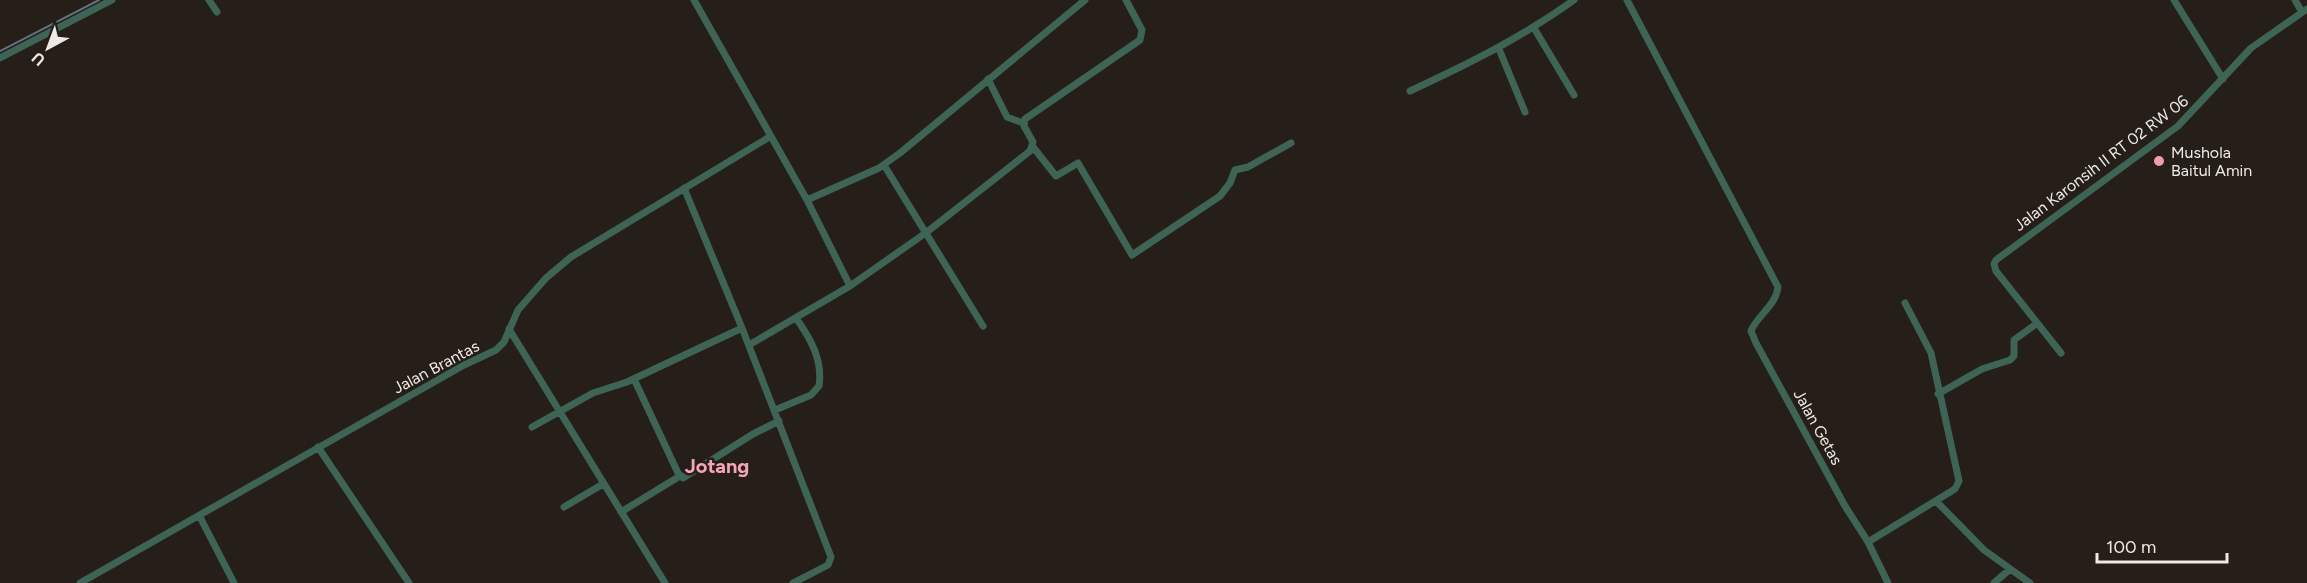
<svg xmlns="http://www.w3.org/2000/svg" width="2307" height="583" font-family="Figtree,sans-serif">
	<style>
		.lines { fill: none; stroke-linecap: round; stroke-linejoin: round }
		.stream { stroke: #637181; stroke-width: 2 }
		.minor { stroke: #3e6456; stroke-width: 7 }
		.poi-dot { fill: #f39aab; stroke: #251e19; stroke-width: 2 }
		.labels { text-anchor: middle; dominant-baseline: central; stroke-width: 5; stroke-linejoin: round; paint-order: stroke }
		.poi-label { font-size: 16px; fill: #eee9e5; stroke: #251e19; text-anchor: start }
		.street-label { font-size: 16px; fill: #eee9e5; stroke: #251e19 }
		.quarter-label { font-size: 20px; font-weight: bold; fill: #f8a4b4; stroke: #251e19 }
	</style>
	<rect width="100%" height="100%" fill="#251e19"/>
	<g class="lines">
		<path class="stream" d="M0 51 99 0"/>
		<path class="minor" d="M209 0 217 12
			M694 0 807 200 850 286 927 232 1030 151 1033 142 1024 126 1025 119 1140 40 1142 30 1126 0
			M1627 0 1778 287C1776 306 1758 314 1751 331L1756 343 1845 506 1868 542 1888 583
			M2174 0 2223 79
			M2295 0 2302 12
			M1534 28 1574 95
			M1499 49 1525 112
			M0 58 112 0
			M988 79 1007 117 1023 123
			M1410 91C1468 64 1521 38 1574 0
			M1033 147 1056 176 1078 163 1132 255 1220 196 1230 183 1235 170 1248 167 1291 143
			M884 165 983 326
			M684 188 742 328 831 557 828 565 793 583
			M807 200 879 168 900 153 1085 0
			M509 329 665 583
			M749 345 850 286
			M2061 353 1996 271 1994 264 1996 260 2178 126 2251 48 2307 9
			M634 379 678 473 683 478 753 434 779 421
			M1938 394 1982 369 2010 360 2014 356V340L2036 324
			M775 410 811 395 819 386C823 359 810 338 796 318
			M532 427 593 393 627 382 742 328
			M318 447 409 583
			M1936 501 1984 550 2030 583
			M564 507 603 484
			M621 512 680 476
			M200 517 234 583
			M1868 542 1955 489 1959 481 1931 353 1905 303
			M80 583 464 365 496 350 504 342 518 310 546 278 571 257 771 136
			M1994 583 2009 570"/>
	</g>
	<circle class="poi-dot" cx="2159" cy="161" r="6"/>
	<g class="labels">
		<g class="poi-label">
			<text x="2171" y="152">Mushola<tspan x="2171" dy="18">Baitul Amin</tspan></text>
		</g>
		<g class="street-label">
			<text transform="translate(2101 163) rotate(-37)">Jalan Karonsih II RT 02 RW 06</text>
			<text transform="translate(436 367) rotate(-28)">Jalan Brantas</text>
			<text transform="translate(1818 427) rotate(61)">Jalan Getas</text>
		</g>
		<g class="quarter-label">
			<text x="717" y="466">Jotang</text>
		</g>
	</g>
	<g transform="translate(48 48) rotate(221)" stroke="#251e19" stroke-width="4.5" paint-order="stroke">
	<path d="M0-4.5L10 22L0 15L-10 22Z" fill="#eee9e5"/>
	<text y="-9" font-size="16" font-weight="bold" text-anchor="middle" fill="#eee9e5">U</text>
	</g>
	<path d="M2097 553v9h130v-9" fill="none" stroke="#eee9e5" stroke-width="3"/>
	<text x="2106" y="553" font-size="18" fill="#eee9e5" stroke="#251e19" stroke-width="4.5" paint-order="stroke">100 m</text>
</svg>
